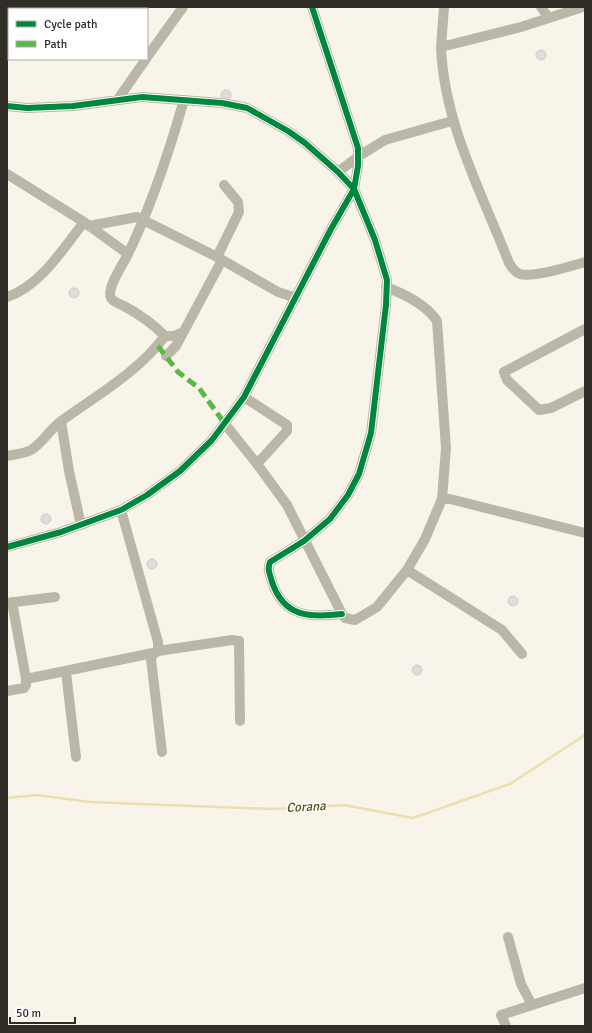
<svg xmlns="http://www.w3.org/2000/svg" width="592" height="1033" font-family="Signika,sans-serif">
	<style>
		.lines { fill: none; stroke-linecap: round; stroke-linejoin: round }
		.stream { stroke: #ecdead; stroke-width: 2.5 }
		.building { fill: #dedddc; stroke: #cecccb }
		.minor { stroke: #bbb7a8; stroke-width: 10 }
		.quiet { stroke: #58b947; stroke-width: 5; stroke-dasharray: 10 5; stroke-linecap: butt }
		.cycleway-casing { stroke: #fff; stroke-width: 8 }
		.cycleway { stroke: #00873e; stroke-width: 6 }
		.labels { text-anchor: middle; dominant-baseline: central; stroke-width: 3; stroke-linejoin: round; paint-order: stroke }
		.water-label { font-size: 13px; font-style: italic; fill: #584b19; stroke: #fff }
	</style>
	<rect width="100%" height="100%" fill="#f8f4e9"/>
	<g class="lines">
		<path class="stream" d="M7 798 37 795 90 802 272 809 344 805 413 818 510 784 585 735"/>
	</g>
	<path class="building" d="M536 55a5 5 0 1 1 10 0a5 5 0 1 1-10 0Z
		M221 95a5 5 0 1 1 10 0a5 5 0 1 1-10 0Z
		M69 293a5 5 0 1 1 10 0a5 5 0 1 1-10 0Z
		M41 519a5 5 0 1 1 10 0a5 5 0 1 1-10 0Z
		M147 564a5 5 0 1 1 10 0a5 5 0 1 1-10 0Z
		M508 601a5 5 0 1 1 10 0a5 5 0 1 1-10 0Z
		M412 670a5 5 0 1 1 10 0a5 5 0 1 1-10 0Z"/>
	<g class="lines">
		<path class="minor" d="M541 7 548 17
			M583 7 521 27 441 47C444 124 482 193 509 263 512 267 514 272 520 274 533 278 571 266 585 262
			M441 47 444 7
			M147 57 183 7
			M118 99 146 59
			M7 106 27 108 73 106 142 97 222 103 247 108 288 131 305 143 338 172 354 189 375 240 387 280 386 305 371 433 359 474 348 495 330 519 304 541 270 562C267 570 270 574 272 582 284 617 309 618 342 614
			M338 172 359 156 385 140 452 121
			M7 174 84 222 128 254
			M89 226 137 217 217 257 278 292 296 298
			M217 257 239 212 238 202 224 185
			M7 297C40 286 63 249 84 222
			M585 329 504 372 507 380 539 410 551 408 585 391
			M165 336C153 324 139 314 124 306 120 304 113 302 111 298 106 288 124 263 128 254 152 205 169 152 184 100
			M166 356 176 346 222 260
			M244 397 287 425V431L257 464
			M61 421 69 471 81 525
			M225 424 257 464 287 505 342 614 345 618 355 620 377 607 407 570 425 539 442 499 446 448 437 321C426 304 404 294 386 287
			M7 456C15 454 24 454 31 450 44 442 51 427 64 419 99 394 139 371 165 336H174L183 332
			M442 497 585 533
			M121 510 158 642V651L152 655 151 659 162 752
			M7 547 61 532 121 510 147 495 180 471 212 440 244 397 331 229 354 189 358 166V148L312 7
			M407 570 502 630 522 654
			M12 602 26 679 153 653
			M7 603 55 597
			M158 651 232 640 239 641 240 721
			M66 672 76 757
			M7 691 24 688 26 685V679
			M508 937 521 984 532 1005
			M506 1026 501 1015 585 988"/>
		<path class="quiet" d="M158 346 178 372 199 388 225 424"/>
		<defs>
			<path id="cycleway" d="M7 106 27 108 73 106 142 97 222 103 247 108 288 131 305 143 338 172 354 189 375 240 387 280 386 305 371 433 359 474 348 495 330 519 304 541 270 562C267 570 270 574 272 582 284 617 309 618 342 614
				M7 547 61 532 121 510 147 495 180 471 212 440 244 397 331 229 354 189 358 166V148L312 7"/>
		</defs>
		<use href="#cycleway" class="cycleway-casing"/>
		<use href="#cycleway" class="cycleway"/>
	</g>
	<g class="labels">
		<g class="water-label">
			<text transform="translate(306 807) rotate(-3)">Corana</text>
		</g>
	</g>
	<rect width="592" height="1033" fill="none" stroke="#2f2d25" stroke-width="16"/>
	<rect x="8" y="8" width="140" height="52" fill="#ffffff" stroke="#acaba8"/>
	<rect x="16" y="21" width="20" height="6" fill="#00873e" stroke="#acaba8"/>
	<text x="44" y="28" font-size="12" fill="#2f2d25">Cycle path</text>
	<rect x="16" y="41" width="20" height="6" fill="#58b947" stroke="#acaba8"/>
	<text x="44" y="48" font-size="12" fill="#2f2d25">Path</text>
	<path d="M10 1017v6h65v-6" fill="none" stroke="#2f2d25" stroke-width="2"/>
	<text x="16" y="1017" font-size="12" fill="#2f2d25" stroke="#ffffff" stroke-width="3" paint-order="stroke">50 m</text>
</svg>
